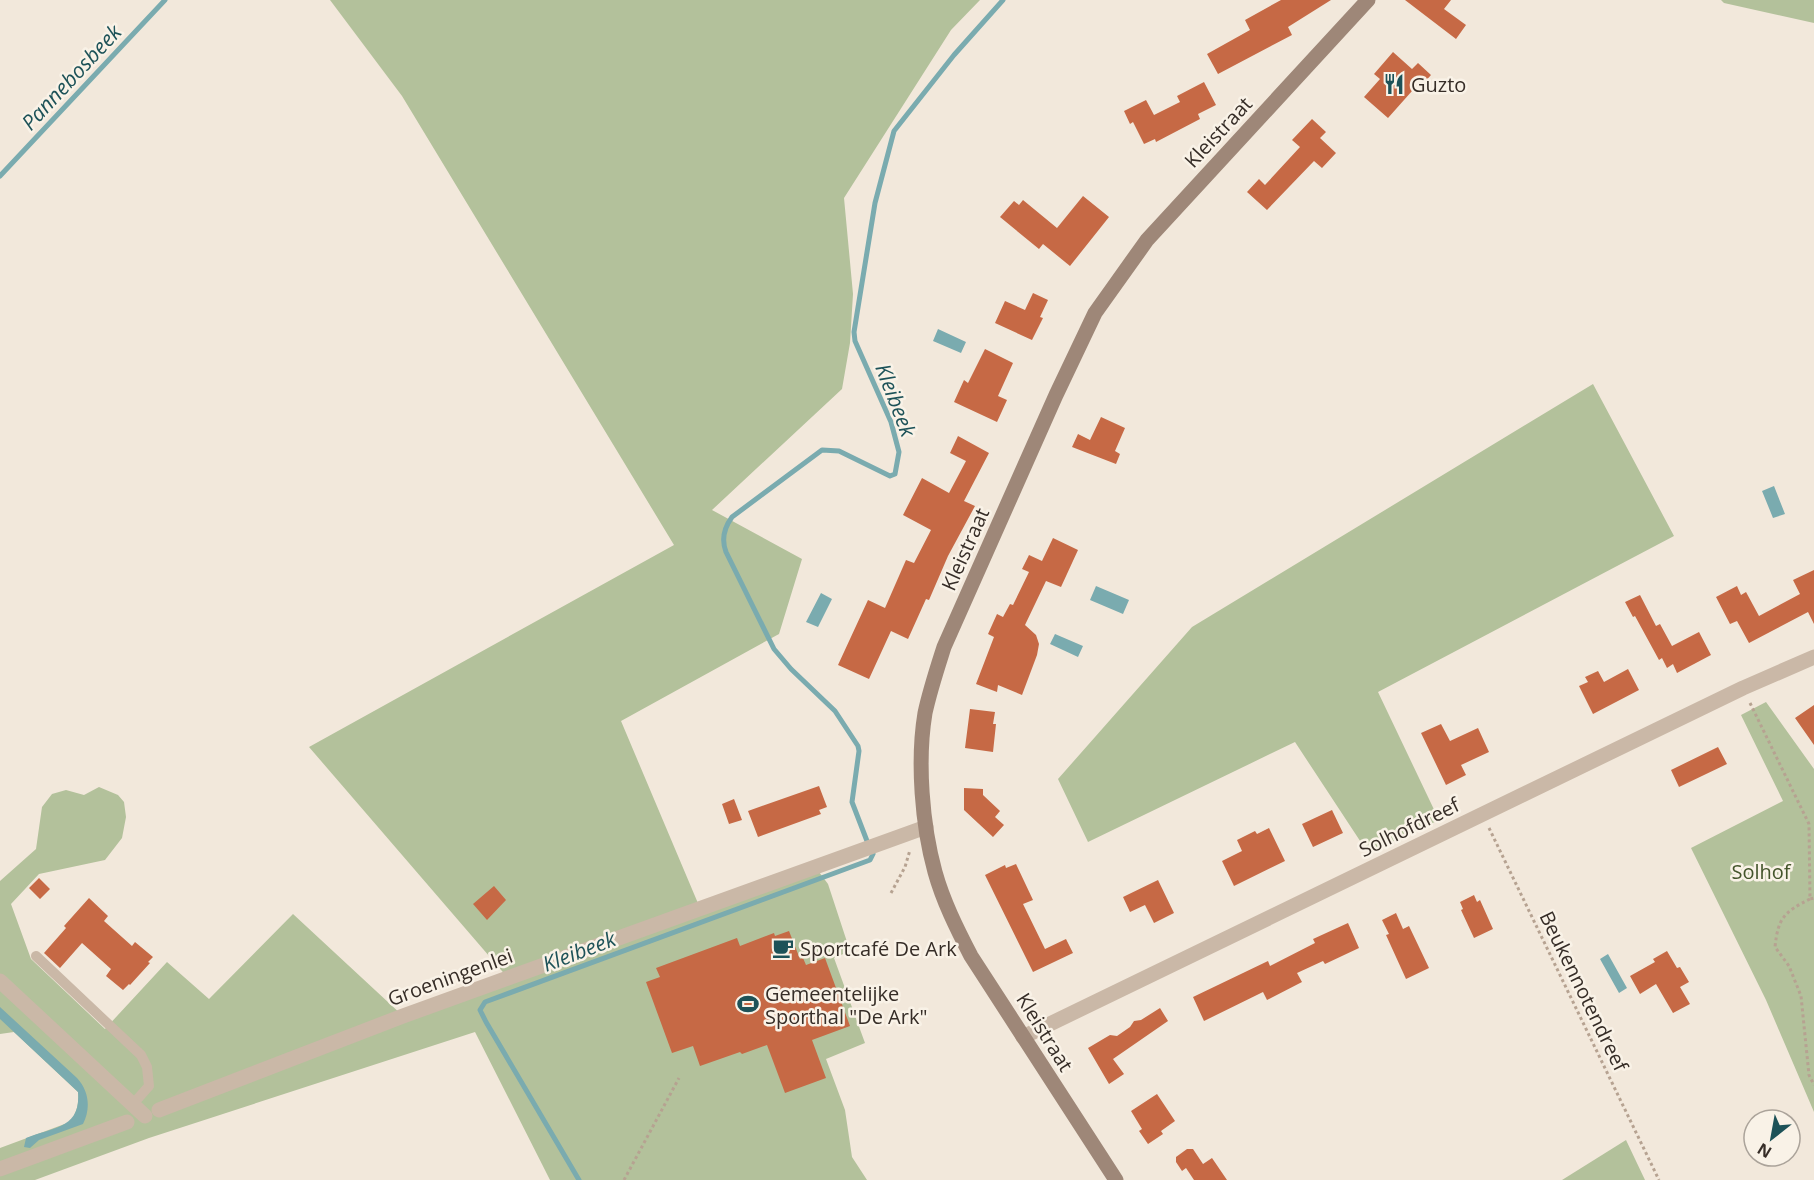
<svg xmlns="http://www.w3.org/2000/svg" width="1814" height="1180" font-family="'Open Sans',sans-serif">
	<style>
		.green { fill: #b3c19b }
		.water { fill: #7aabaf }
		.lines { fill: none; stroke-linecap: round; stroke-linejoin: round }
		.stream { stroke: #7aabaf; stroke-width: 5 }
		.building { fill: #c66945 }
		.path { stroke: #b6a291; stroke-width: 3; stroke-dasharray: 3 3; stroke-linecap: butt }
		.lane { stroke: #cab8a7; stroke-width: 10 }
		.street { stroke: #cab8a7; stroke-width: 15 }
		.secondary { stroke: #9e8778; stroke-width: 15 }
		.labels { text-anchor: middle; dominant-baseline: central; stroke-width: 5; stroke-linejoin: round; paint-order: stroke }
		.poi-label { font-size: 20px; fill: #362d27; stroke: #f9f2e7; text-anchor: start }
		.street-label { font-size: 20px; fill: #362d27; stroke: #f9f2e7 }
		.park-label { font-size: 20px; fill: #44552b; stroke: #f9f2e7 }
		.water-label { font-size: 21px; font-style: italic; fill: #1d5258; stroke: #f9f2e7 }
	</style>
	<rect width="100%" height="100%" fill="#f2e8db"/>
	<path class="green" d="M330 0H980L951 30 844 198 853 294 850 343 842 389 712 510 802 559 779 634 621 721 700 908 816 868 828 884 850 951 834 958 865 1043 826 1059 845 1110 852 1157 867 1180H550L475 1032 149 1138 35 1180H0V1148L70 1122C77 1112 79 1104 78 1092L14 1032 0 1034V881L36 849 42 807 52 794 66 790 84 795 99 787 118 795 124 802 126 817 122 838 105 860 39 874 11 904 31 959 105 1029 167 962 209 999 293 914 403 1016 508 978 309 747 674 545 402 96Z
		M1721 0H1814V23L1724 3Z
		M1593 384 1674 536 1378 692 1439 820 1368 853 1295 742 1088 842 1058 779 1192 627Z
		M1766 702 1814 769V1112L1766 1000 1691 848 1783 801 1741 715Z
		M1626 1140 1645 1180H1562Z"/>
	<path class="water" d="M938 329 966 342 961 353 933 341Z
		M1774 486 1785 514 1773 518 1762 491Z
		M1096 586 1129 600 1123 614 1090 600Z
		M821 593 832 599 818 627 806 622Z
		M1055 634 1083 646 1078 657 1050 644Z
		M1608 954 1627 988 1619 993 1600 959Z
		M0 1007 77 1078C89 1091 91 1108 83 1124L39 1140 30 1148 24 1147 26 1138C53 1127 81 1129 78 1092L0 1019Z"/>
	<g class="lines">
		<path class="stream" d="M0 176 165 0
			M867 841 852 802 859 751 858 746 835 711 791 669 774 649 726 552C721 539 724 528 732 517L822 450 839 451 890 476 895 474 899 452 891 422 855 341 854 332 875 203 894 131 954 55 1003 0
			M579 1180 486 1022 480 1010 485 1002 870 860 873 854"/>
	</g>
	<path class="building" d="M1281 0H1331L1288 27 1292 35 1218 74 1207 54 1250 30 1245 20Z
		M1405 0H1451L1444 9 1466 25 1456 39Z
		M1393 52 1412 69 1418 63 1431 75 1423 84 1420 82 1388 118 1364 97 1380 79 1374 74Z
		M1204 82 1216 105 1198 114 1200 119 1156 142 1155 139 1144 144 1133 122 1130 124 1124 111 1146 100 1154 115 1180 102 1177 96Z
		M1312 119 1326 132 1320 138 1336 153 1322 168 1314 161 1267 210 1247 192 1259 179 1265 185 1300 147 1292 140Z
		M1083 196 1109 217 1070 266 1043 244 1039 249 1000 217 1014 201 1019 205 1023 200 1057 228Z
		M1033 293 1048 300 1040 317 1043 318 1032 340 995 323 1005 301 1025 310Z
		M985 349 1013 363 998 396 1007 400 997 422 954 402 964 380 968 383Z
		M1101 417 1125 428 1115 451 1120 454 1116 464 1072 447 1078 434 1090 440Z
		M958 436 989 453 964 501 975 506 948 556 929 600 926 599 908 639 891 631 869 679 838 665 868 600 885 608 906 560 914 563 931 530 903 515 922 478 949 493 966 461 950 453Z
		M1053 538 1078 550 1061 587 1046 581 1025 625 1036 635 1039 644 1037 655 1022 695 998 685 997 692 976 684 994 637 988 634 997 614 1003 617 1010 604 1013 605 1029 572 1022 569 1029 555 1042 561Z
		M1814 570V624L1808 612 1749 643 1737 621 1730 624 1716 597 1737 586 1741 595 1746 592 1759 616 1800 594 1793 580Z
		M1640 595 1656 626 1660 624 1672 646 1699 632 1711 655 1677 673 1673 664 1667 668 1662 658 1659 660 1635 616 1633 617 1625 602Z
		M1628 669 1639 690 1593 714 1579 686 1588 682 1585 677 1598 671 1604 682Z
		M1814 705V745L1795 718Z
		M970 709 995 712 993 724H996L993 752 965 748Z
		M1441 724 1450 741 1478 728 1489 752 1461 765 1466 775 1446 785 1421 733Z
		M1718 747 1727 764 1679 787 1671 770Z
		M819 786 827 807 819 810 821 814 758 837 748 811Z
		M964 788 983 789V795L1000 811 995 817 1004 825 993 837 964 810Z
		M734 799 742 820 729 824 722 804Z
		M1332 810 1343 833 1313 847 1302 824Z
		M1269 828 1285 861 1234 886 1222 861 1242 851 1237 840 1255 831 1257 834Z
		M1016 864 1033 900 1023 904 1045 949 1066 939 1073 953 1033 972 985 875 1005 865 1006 868Z
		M39 878 50 889 40 899 29 888Z
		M1158 880 1174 913 1154 923 1145 905 1130 912 1123 897Z
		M494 886 506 900 487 920 473 904Z
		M1474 895 1477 902 1480 900 1493 929 1474 938 1461 910 1463 909 1460 902Z
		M89 898 108 916 104 921 132 946 135 942 153 957 148 962 150 963 130 985 129 984 123 990 106 976 111 969 82 943 60 968 44 953 66 928 64 926Z
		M1396 913 1403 929 1409 926 1429 968 1406 979 1386 935 1389 934 1382 920Z
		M1348 923 1359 948 1325 964 1323 961 1297 973 1302 982 1267 1000 1263 992 1204 1021 1193 997 1268 961 1270 966 1315 943 1313 939Z
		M789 931 800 959 803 958 806 965 825 958 850 1026 812 1040 826 1078 785 1093 767 1045 742 1054 740 1052 700 1066 693 1046 672 1053 646 982 660 977 656 968 737 938 740 946 774 933 775 936Z
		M1667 951 1677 968 1680 967 1689 982 1680 987 1690 1004 1673 1013 1656 984 1640 994 1630 976 1655 962 1653 959Z
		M1160 1008 1168 1021 1113 1059 1124 1074 1109 1084 1088 1048 1110 1035 1117 1036 1130 1027 1134 1021 1141 1020Z
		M1157 1094 1175 1121 1161 1131 1163 1134 1148 1144 1139 1131 1142 1129 1131 1111Z
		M1187 1149H1193L1203 1164 1212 1158 1227 1180H1194L1186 1168 1182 1171 1176 1162V1157Z"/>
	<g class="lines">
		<path class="path" d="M1750 703 1809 824 1810 899 1814 898
			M1489 828 1659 1180
			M891 893 905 867 910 850
			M1810 899C1784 912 1778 918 1775 947L1789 966 1801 996 1809 1075 1814 1085
			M624 1180 679 1078"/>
		<path class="lane" d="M36 956 141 1055 147 1067 149 1086 133 1104"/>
		<path class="street" d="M0 981 145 1116
			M1023 1037 1743 688 1814 657
			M159 1110 403 1016 926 827
			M0 1169 127 1122"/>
		<path class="secondary" d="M1116 1180 971 956C957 929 943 901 935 872 922 825 917 761 925 713 930 690 937 669 944 647L1056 395 1095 313 1147 240 1368 0"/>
	</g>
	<defs>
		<symbol id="restaurant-bare" viewBox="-9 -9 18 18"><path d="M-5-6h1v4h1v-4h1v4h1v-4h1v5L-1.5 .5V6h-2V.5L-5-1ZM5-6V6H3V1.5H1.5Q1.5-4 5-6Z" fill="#1d5258" stroke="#f9f2e7" stroke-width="2.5" paint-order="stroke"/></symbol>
		<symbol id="cafe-bare" viewBox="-9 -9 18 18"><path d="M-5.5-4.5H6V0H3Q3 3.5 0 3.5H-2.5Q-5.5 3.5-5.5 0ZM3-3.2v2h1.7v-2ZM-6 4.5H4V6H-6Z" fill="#1d5258" stroke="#f9f2e7" stroke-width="2.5" paint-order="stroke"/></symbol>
		<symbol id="stadium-bare" viewBox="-9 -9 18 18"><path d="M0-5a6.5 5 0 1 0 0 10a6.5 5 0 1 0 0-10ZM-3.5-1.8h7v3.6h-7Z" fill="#1d5258" stroke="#f9f2e7" stroke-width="2.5" paint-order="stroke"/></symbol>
	</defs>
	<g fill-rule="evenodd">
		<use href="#restaurant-bare" x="1379" y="69" width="30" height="30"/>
		<use href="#cafe-bare" x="768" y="933" width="30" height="30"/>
		<use href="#stadium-bare" x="733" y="989" width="30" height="30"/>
	</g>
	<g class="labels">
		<g class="poi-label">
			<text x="1411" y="84">Guzto</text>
			<text x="800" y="948">Sportcafé De Ark</text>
			<text x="765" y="993">Gemeentelijke<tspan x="765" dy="23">Sporthal "De Ark"</tspan></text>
		</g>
		<g class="street-label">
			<text transform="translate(1218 132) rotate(-47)">Kleistraat</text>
			<text transform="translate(965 549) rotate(-66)">Kleistraat</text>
			<text transform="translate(1409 827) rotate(-26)">Solhofdreef</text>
			<text transform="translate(450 977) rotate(-20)">Groeningenlei</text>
			<text transform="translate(1584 991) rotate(64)">Beukennotendreef</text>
			<text transform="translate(1045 1032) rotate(58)">Kleistraat</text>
		</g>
		<g class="park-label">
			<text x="1761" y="871">Solhof</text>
		</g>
		<g class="water-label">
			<text transform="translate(71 77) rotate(-47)">Pannebosbeek</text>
			<text transform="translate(896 400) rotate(69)">Kleibeek</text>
			<text transform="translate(579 951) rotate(-21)">Kleibeek</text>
		</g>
	</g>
	<g transform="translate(1772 1138) rotate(211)"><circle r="28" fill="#f9f2e7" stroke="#aba39a" stroke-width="1.5"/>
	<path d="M0-4.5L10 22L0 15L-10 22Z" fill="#1d5258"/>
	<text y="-9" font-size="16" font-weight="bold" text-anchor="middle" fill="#362d27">N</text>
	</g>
</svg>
